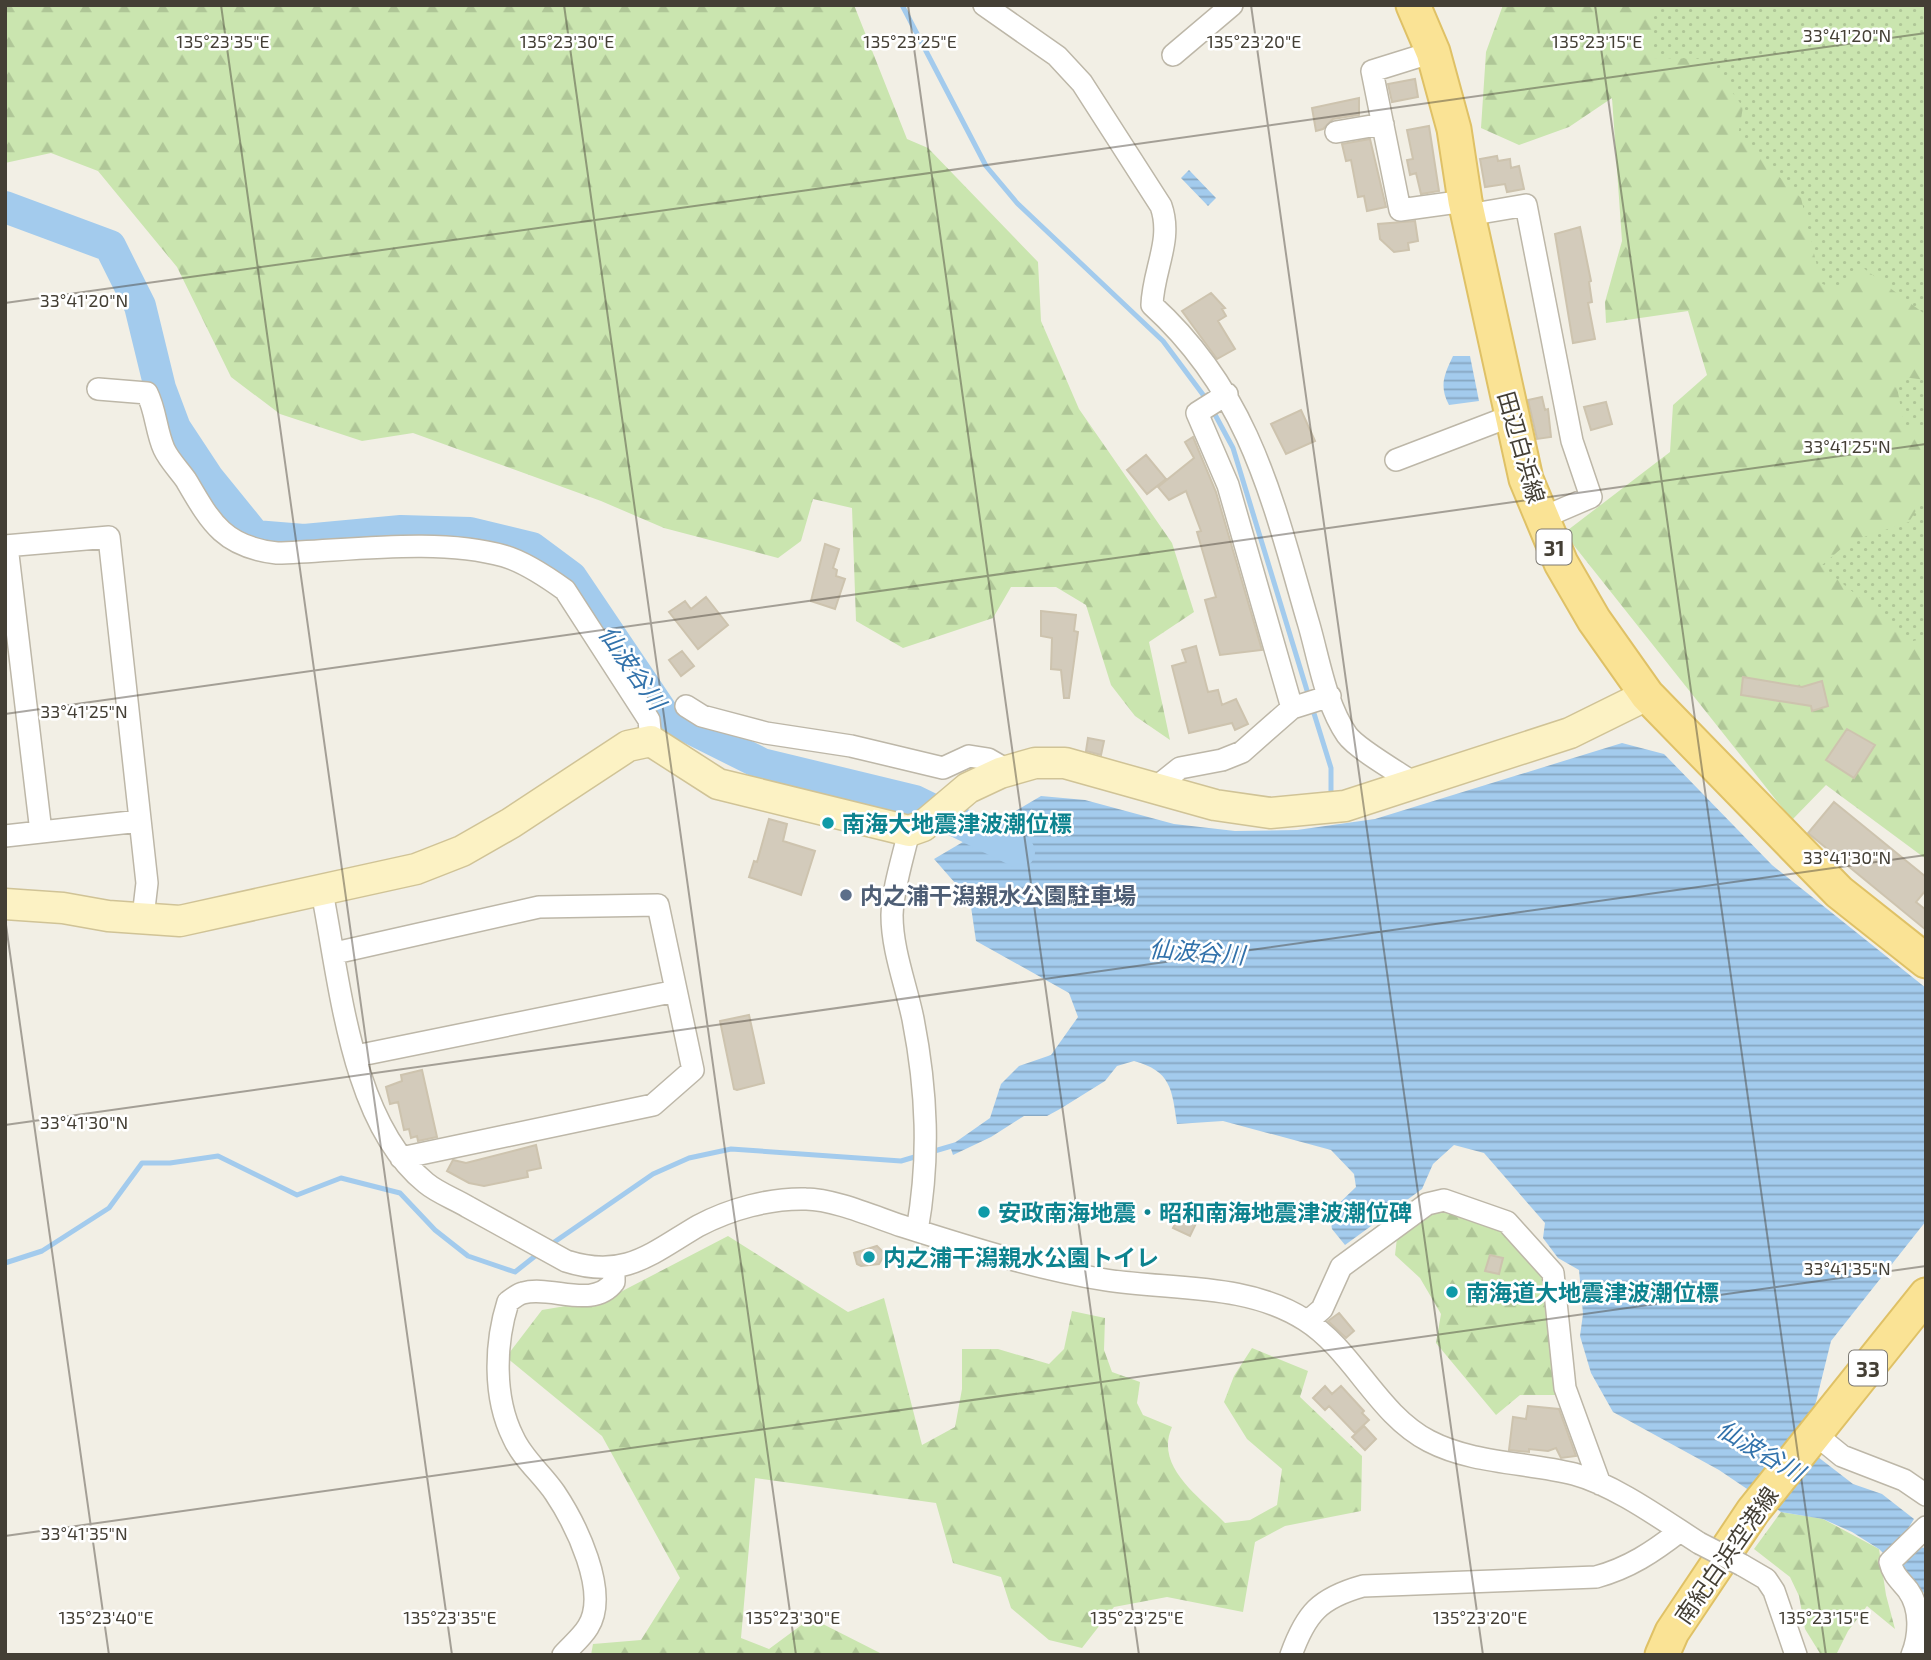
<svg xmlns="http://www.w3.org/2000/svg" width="1931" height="1660" font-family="'Exo 2','Noto Sans JP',sans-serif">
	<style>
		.grass { fill: url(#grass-dots) }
		.forest { fill: url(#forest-firs) }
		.water { fill: url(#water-rules) }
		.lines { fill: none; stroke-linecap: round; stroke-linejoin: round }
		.stream { stroke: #a3cbed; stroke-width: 5 }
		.river { stroke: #a3cbed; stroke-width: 32 }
		.building { fill: #d3cbbb; stroke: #cdc3ae; stroke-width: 2 }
		.street-casing { stroke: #bdb7a8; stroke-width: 24 }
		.secondary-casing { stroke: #d0c396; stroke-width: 33 }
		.primary-casing { stroke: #dfc166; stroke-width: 37 }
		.street { stroke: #fff; stroke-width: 21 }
		.secondary { stroke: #fcf2c4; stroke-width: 30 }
		.primary { stroke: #fae395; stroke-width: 33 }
		.street-bridge-casing { stroke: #bdb7a8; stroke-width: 24; stroke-linecap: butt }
		.street-bridge { stroke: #fff; stroke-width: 21 }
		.ticks { fill: none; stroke: #443f35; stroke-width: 2; stroke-opacity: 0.45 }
		.culture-dot { fill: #0f9aa8; stroke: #fff; stroke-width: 2.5 }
		.service-dot { fill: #5c6f8a; stroke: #fff; stroke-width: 2.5 }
		.labels { text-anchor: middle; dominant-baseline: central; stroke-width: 5; stroke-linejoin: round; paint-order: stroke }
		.shield { fill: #fff; stroke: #7c7972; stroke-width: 2 }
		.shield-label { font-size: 21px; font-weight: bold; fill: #443f35 }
		.street-label { font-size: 23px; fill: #443f35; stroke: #fff }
		.culture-label { font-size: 23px; font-weight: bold; fill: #0d838f; stroke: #fff; text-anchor: start }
		.service-label { font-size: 23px; font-weight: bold; fill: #4e5e75; stroke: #fff; text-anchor: start }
		.water-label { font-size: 24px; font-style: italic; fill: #3272ab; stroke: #fff }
		.ticks-label { font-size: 18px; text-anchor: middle; fill: #443f35; stroke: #fff; stroke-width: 5; stroke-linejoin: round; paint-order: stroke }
	</style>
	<defs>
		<pattern id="grass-dots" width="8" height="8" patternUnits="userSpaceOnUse" patternTransform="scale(1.75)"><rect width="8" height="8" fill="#cae5af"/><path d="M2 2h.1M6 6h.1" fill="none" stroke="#afc697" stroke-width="1.8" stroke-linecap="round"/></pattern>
		<pattern id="forest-firs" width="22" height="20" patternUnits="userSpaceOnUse" patternTransform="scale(1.75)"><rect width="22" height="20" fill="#cae5af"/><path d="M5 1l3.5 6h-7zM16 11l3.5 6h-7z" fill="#afc697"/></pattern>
		<pattern id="water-rules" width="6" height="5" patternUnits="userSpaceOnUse" patternTransform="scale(1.75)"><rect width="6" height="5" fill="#a3cbed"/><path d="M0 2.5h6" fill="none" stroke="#86a6c1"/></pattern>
	</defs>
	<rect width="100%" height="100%" fill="#f2efe5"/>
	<path class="grass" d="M1585 5H1926V646L1804 629Z"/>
	<path class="forest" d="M5 5H854L907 139 928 148 1038 262 1041 321 1079 409 1172 543 1194 612 1149 642 1170 740 1135 716 1111 685 1086 605 1056 587H1011L993 618 903 648 856 621 852 508 813 499 801 541 778 558 664 528 601 501 413 433 362 441 280 414 231 377 177 267 98 171 51 153 5 163Z
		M1503 5H1648L1652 13V58L1708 59 1743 107 1738 136 1801 198 1821 283 1838 292 1858 264 1926 315V380L1895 376 1904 425H1926V494L1909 522 1849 542 1821 566 1913 641 1926 638V859L1826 785 1792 820 1564 533 1670 452 1673 405 1707 375 1688 311 1606 323 1605 302 1622 241 1612 98 1569 127 1519 145 1481 128 1486 52Z
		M1450 1209 1500 1227 1545 1272 1558 1395H1520L1496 1415 1436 1343 1441 1314 1420 1278 1395 1255 1398 1229 1431 1211Z
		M728 1236 848 1312 884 1298 922 1445 955 1427 962 1389V1349H998L1049 1364 1064 1349 1072 1311 1105 1318 1104 1350 1112 1372 1140 1382 1137 1403 1143 1415 1172 1427C1154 1467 1200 1497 1225 1523L1250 1520 1277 1505 1282 1469 1247 1439 1224 1402 1234 1376 1252 1348 1308 1371 1300 1397 1362 1456 1361 1511 1285 1526 1255 1542 1243 1612 1167 1597 1114 1607 1082 1648 1049 1640 1011 1608 1001 1577 953 1563 936 1503 755 1478 741 1638 769 1649 811 1618 884 1655H591L593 1644 641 1640 680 1578 602 1436 506 1357 542 1310 607 1299Z
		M1781 1512 1823 1519 1879 1549 1886 1595 1895 1629 1867 1606 1848 1631 1836 1655H1821L1805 1629 1799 1596 1790 1577 1754 1549Z"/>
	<path class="water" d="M1189 170 1216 198 1208 206 1181 178Z
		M1453 356H1470L1479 401 1449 405C1439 386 1444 375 1453 356Z
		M1622 743 1664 754 1772 865 1926 988V1221L1831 1341 1814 1410 1796 1432 1818 1457 1853 1484 1882 1494 1914 1519 1906 1532 1923 1548 1926 1546V1595L1879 1549 1852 1532 1823 1519 1781 1512 1719 1470 1613 1412 1591 1373 1580 1336 1583 1314 1579 1270 1558 1258 1543 1238 1545 1223 1484 1153 1454 1145 1433 1164 1422 1189 1345 1245 1332 1229 1329 1213 1356 1187 1354 1174 1331 1150 1223 1121 1177 1124C1172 1089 1171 1071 1134 1061L1117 1066 1105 1081 1060 1109 1047 1116H1024L991 1137 953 1155 950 1146 990 1118 1001 1084 1019 1066 1051 1055 1078 1017 1069 993 976 941 970 900 934 859 1041 796 1085 800 1174 824 1235 831 1297 830 1375 819Z"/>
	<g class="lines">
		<path class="stream" d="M902 5 986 166 1017 203 1163 341 1207 400
			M1212 409 1233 448 1309 697
			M1312 707 1331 768V799
			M931 1152 955 1145
			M550 1245 653 1174 689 1158 731 1149 901 1161 918 1156
			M5 1263 42 1251 109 1208 142 1163H170L218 1156 297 1195 341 1178 400 1193 435 1230 468 1256 515 1272 539 1253"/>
		<path class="river" d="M5 207 110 246 140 306 160 388 175 428 208 478 255 536 304 540 401 531 470 533 532 548 571 577 664 715 762 764 915 801 1019 852"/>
	</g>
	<path class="building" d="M1415 79 1418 97 1392 102 1388 84Z
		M1359 98V115L1333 119 1323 129 1316 131 1312 108Z
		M1429 126 1439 191 1421 194 1416 173 1410 175 1407 160 1413 159 1407 130Z
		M1370 139 1386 207 1367 211 1364 196 1358 197 1351 160 1346 161 1342 144Z
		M1497 156 1498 161 1510 159 1511 168 1519 166 1524 189 1507 192 1505 184 1485 187 1480 159Z
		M1415 221 1418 241 1408 243 1409 250 1394 252 1380 239 1378 224Z
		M1580 227 1591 281 1589 282 1592 302 1588 303 1595 339 1573 343 1555 234Z
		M1211 293 1225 308 1222 309 1226 316 1218 321 1235 349 1217 359 1182 311Z
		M1542 397 1545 410 1548 409 1551 437 1537 439 1528 400Z
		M1606 402 1612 424 1591 430 1584 407Z
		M1301 410 1315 441 1286 454 1271 424Z
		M1193 437 1216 492 1262 650 1220 655 1205 600 1216 597 1197 532 1201 531 1186 491 1169 500 1158 487 1194 458 1185 442Z
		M1146 455 1166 479 1147 494 1127 470Z
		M825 544 839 549 833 568 837 570 836 576 845 579 835 609 811 601Z
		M706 597 728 625 698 649 669 612 685 601 691 609Z
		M1041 611 1076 615 1074 631 1078 632 1069 698H1064L1061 670 1051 669 1052 638 1041 636Z
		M1196 646 1208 692 1218 690 1222 705 1236 699 1248 724 1235 730 1232 723 1189 733 1172 666 1186 662 1182 650Z
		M682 651 694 666 681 676 669 660Z
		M1743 677 1802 687 1822 681 1828 706 1812 711 1811 706 1741 695Z
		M1847 729 1875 745 1854 778 1826 760Z
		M1088 738 1104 741 1101 755 1086 751Z
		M1834 802 1926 877V890L1916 902 1926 910V930L1808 833Z
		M769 819 787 824 783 841 815 851 801 895 749 877 754 861 757 862Z
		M749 1015 764 1083 737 1090 734 1089 720 1021Z
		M422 1070 437 1137 418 1141 417 1136 411 1138 409 1129 404 1130 398 1102 390 1104 386 1087 402 1081 401 1075Z
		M536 1145 541 1168 527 1171 528 1177 484 1186 469 1183 447 1171 453 1160 466 1163Z
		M1185 1203 1202 1211 1190 1236 1173 1228Z
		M877 1246 885 1254 879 1264 861 1266 857 1264 854 1253Z
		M1490 1255 1503 1258 1499 1274 1485 1271Z
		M1339 1313 1354 1331 1346 1338 1328 1321Z
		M1325 1386 1332 1394 1341 1386 1364 1411 1362 1413 1369 1420 1355 1433 1329 1406 1325 1410 1313 1398Z
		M1528 1406 1559 1409 1576 1456 1561 1458 1556 1448 1548 1451 1529 1449V1452L1509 1450 1513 1417 1526 1419Z
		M1364 1426 1376 1439 1365 1450 1352 1437Z"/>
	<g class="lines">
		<defs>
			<path id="street" d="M984 5 1057 56 1082 83 1161 206C1173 240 1153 270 1152 305 1251 395 1273 502 1309 625 1319 660 1326 705 1347 735 1357 749 1401 774 1417 785
				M1433 52 1372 71 1400 210 1465 201
				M1173 55 1232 5
				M1336 132 1383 124
				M1468 215 1526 205 1572 441 1591 497 1542 518
				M98 389 147 393C156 411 156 431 164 449 169 460 179 470 186 480 211 523 224 547 277 553 346 551 438 537 504 556 525 562 547 577 565 590L649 720 651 741
				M1227 394 1197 413 1228 485 1292 708
				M1396 460 1511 416
				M5 546 109 537 147 883 143 917
				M7 546 41 832
				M686 706 702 716 766 733 851 746 943 768 969 756 988 759 1007 770
				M1155 788 1180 768 1222 760 1242 752 1292 708 1330 696
				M909 831C903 858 893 887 892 915 892 950 906 985 913 1019 927 1091 930 1158 917 1231
				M5 836 140 821
				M322 892C340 982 351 1123 426 1183 438 1193 455 1199 468 1207 501 1225 533 1243 566 1261 625 1280 652 1253 698 1226 730 1209 770 1198 806 1199 833 1199 875 1217 902 1226 968 1247 1037 1269 1106 1280 1171 1290 1248 1283 1305 1320 1354 1351 1377 1414 1429 1441 1473 1464 1527 1462 1574 1474 1615 1485 1663 1520 1699 1543
				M335 953 539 907 658 905 693 1070 653 1105 401 1158
				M356 1056 676 991
				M1308 1321 1322 1309 1341 1267 1427 1204 1444 1200 1507 1222 1553 1273 1565 1388 1600 1484
				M1815 1434 1842 1456 1904 1480 1926 1495
				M1742 1565 1766 1579 1774 1591 1796 1655
				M563 1655C571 1646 582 1637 588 1627 610 1592 575 1523 555 1493 542 1474 522 1458 513 1437 493 1397 495 1343 508 1302 512 1299 518 1294 523 1293 551 1285 593 1310 614 1282V1267
				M1291 1655C1306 1613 1320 1598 1363 1586L1596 1577C1629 1568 1653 1552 1680 1531
				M1912 1655C1920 1635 1921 1608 1908 1590 1900 1580 1893 1575 1890 1562L1926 1527"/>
			<path id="secondary" d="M5 904 63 908 108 916 180 921 416 869 462 851 511 823 628 746 651 741 718 784 909 831 923 826 968 788 1000 773 1035 763H1065L1215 805 1270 813 1345 806 1570 733 1647 695"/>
			<path id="primary" d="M1413 5 1433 52 1454 129 1465 201 1526 479 1561 563 1594 620 1647 695 1839 892 1926 961
				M1662 1655 1672 1632 1753 1511 1926 1295"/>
		</defs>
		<use href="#street" class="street-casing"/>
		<use href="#secondary" class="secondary-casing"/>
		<use href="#primary" class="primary-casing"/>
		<use href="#street" class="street"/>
		<use href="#secondary" class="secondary"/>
		<use href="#primary" class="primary"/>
		<defs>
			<path id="street-bridge" d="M1699 1543 1742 1565"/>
		</defs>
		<use href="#street-bridge" class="street-bridge-casing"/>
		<use href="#street-bridge" class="street-bridge"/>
	</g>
	<path class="ticks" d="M221 5 452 1655M564 5 796 1655M908 5 1139 1655M1251 5 1483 1655M1595 5 1826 1655M5 303 1926 33M5 714 1926 444M5 918 109 1655M5 1125 1926 855M5 1536 1926 1266"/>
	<g class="culture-dot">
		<circle cx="828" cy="823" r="7"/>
		<circle cx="984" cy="1212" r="7"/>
		<circle cx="869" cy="1257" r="7"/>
		<circle cx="1452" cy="1292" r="7"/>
	</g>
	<circle class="service-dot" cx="846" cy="895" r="7"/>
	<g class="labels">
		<g class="shield">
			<rect x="1536.5" y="529.5" width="35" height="35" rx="5"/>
			<rect x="1849" y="1350.5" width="38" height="35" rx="5"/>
		</g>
		<g class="shield-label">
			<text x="1554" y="547">31</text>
			<text x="1868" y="1368">33</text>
		</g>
		<g class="street-label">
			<text transform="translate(1522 447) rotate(74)">田辺白浜線</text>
			<text transform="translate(1726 1555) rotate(-55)">南紀白浜空港線</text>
		</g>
		<g class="culture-label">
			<text x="842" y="823">南海大地震津波潮位標</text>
			<text x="998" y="1212">安政南海地震・昭和南海地震津波潮位碑</text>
			<text x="883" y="1257">内之浦干潟親水公園トイレ</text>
			<text x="1466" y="1292">南海道大地震津波潮位標</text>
		</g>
		<g class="service-label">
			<text x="860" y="895">内之浦干潟親水公園駐車場</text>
		</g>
		<g class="water-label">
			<text transform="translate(633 667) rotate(55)">仙波谷川</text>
			<text transform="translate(1197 951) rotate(4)">仙波谷川</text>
			<text transform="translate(1761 1450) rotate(30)">仙波谷川</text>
		</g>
	</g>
	<g class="ticks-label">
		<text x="1847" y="42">33°41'20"N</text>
		<text x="223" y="48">135°23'35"E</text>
		<text x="567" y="48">135°23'30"E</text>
		<text x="910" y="48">135°23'25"E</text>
		<text x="1254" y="48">135°23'20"E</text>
		<text x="1597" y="48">135°23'15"E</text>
		<text x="84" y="307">33°41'20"N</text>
		<text x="1847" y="453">33°41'25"N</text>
		<text x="84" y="718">33°41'25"N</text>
		<text x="1847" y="864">33°41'30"N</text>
		<text x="84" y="1129">33°41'30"N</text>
		<text x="1847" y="1275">33°41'35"N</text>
		<text x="84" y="1540">33°41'35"N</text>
		<text x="106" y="1624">135°23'40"E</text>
		<text x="450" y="1624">135°23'35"E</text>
		<text x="793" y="1624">135°23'30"E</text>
		<text x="1137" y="1624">135°23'25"E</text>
		<text x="1480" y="1624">135°23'20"E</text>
		<text x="1824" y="1624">135°23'15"E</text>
	</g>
	<rect width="1931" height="1660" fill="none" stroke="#443f35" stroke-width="14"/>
</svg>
